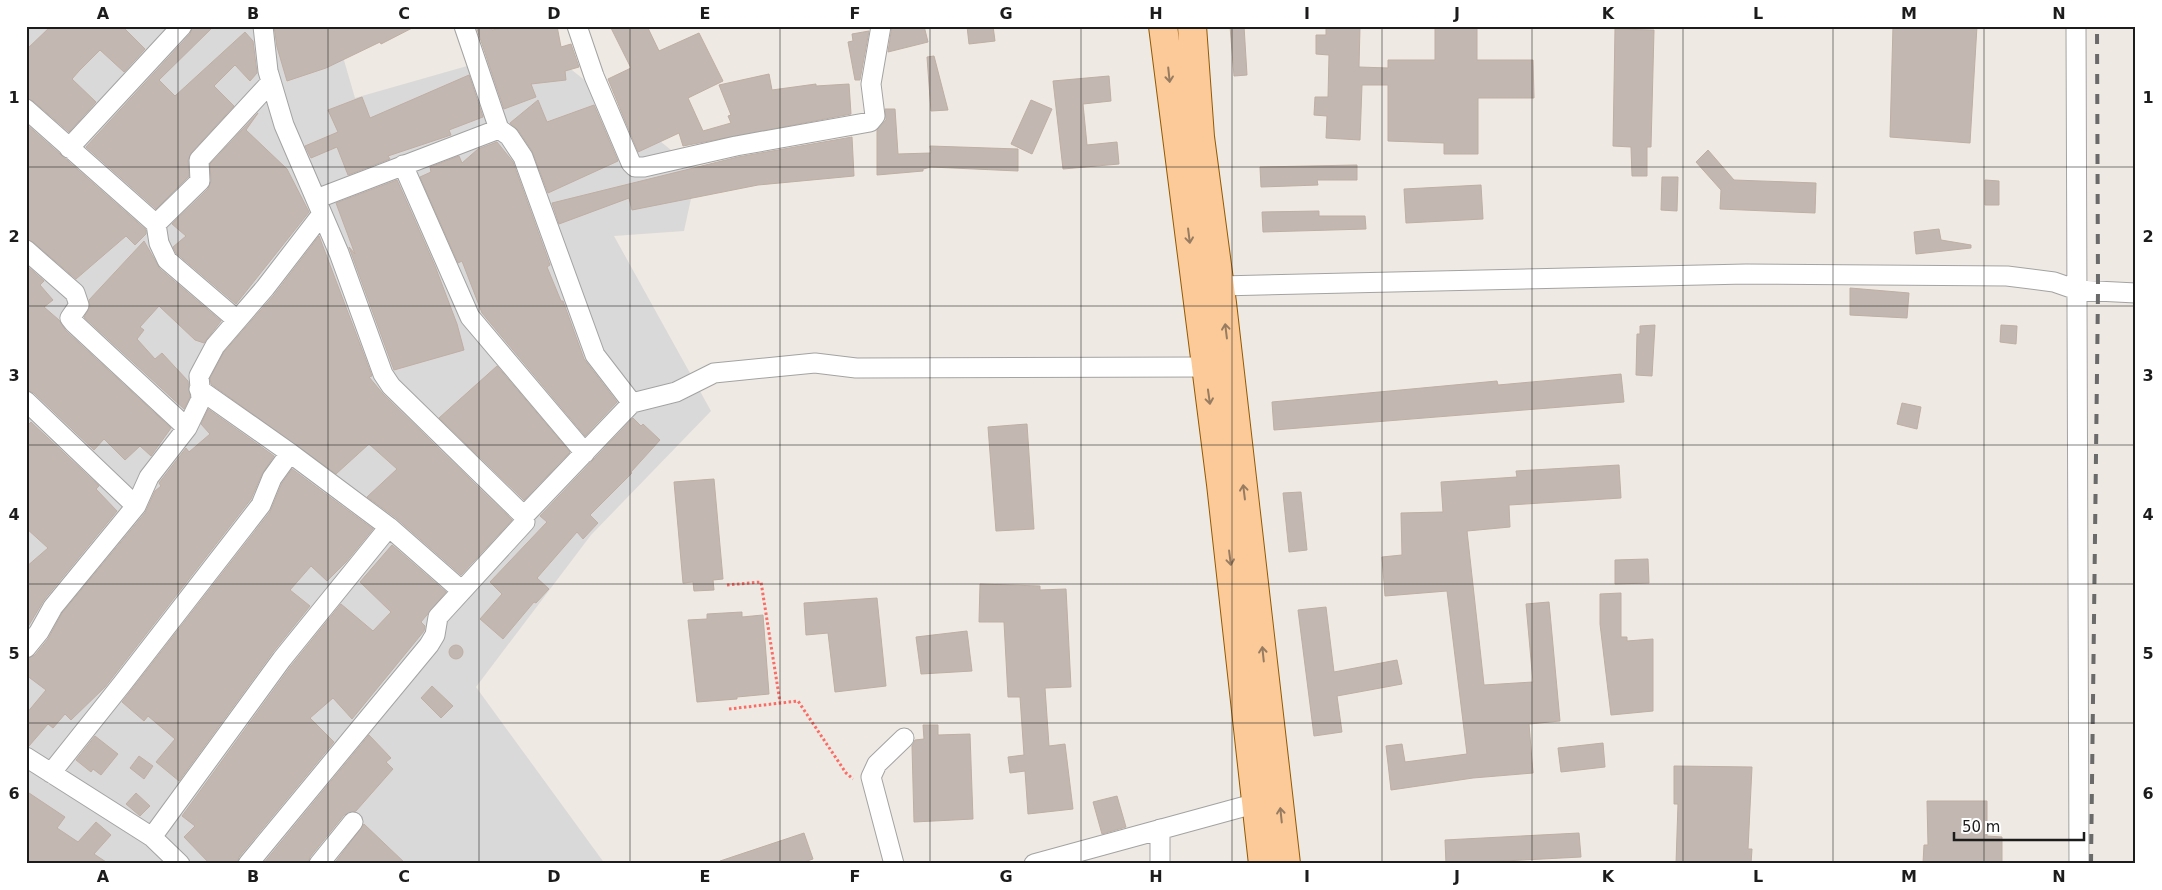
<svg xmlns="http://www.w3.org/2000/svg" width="2162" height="890" font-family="'DejaVu Sans',sans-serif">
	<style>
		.residential { fill: #dad9d9 }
		.building { fill: #c2b8b1; stroke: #bfaea4 }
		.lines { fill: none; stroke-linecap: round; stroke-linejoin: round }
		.street-casing { stroke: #a3a3a3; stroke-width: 21 }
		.primary-casing { stroke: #945900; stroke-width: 30 }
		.path { stroke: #fa6c66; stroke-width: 3; stroke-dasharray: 2.5 2.5; stroke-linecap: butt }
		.street { stroke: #fff; stroke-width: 19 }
		.primary { stroke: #fcca99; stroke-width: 28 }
		.rail { stroke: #6a6a6a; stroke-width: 4; stroke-dasharray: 10 10; stroke-linecap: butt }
		.oneway { stroke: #977c61 }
		.grid { fill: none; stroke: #1c1c1c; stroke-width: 1; stroke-opacity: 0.55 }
		.neatline { fill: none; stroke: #1c1c1c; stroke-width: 2 }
		.grid-label { font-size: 16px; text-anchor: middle; font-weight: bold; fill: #1c1c1c }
	</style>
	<rect width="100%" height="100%" fill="#eee9e2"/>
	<path class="residential" d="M26 26H334L355 98 541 45 697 171 684 231 614 236 711 411 591 535 476 687 605 864H26Z"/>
	<path class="building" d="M51 26H122L145 49 124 72 100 50 79 71 72 79 96 102 69 132 33 101 26 98V50Z
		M193 26H214L159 80 175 96 245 32 253 41 257 73 250 81 235 65 214 86 234 106 191 153 188 160 189 176 156 209 86 147 190 34Z
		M274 26H416L381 44 380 42 326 68 287 81 277 47Z
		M476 26H491L492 30 513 26H557L561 47 571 44 579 67 565 71 566 80 531 84 536 97 504 109Z
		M610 26H647L659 51 699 33 723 81 688 98 703 131 731 123 728 116 731 115 719 85 769 74 772 90 816 84V86L849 84 851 114 683 146 679 133 638 152 608 79 631 68Z
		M892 26H924L928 42 888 52Z
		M967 26H993L995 41 969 44Z
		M1230 26H1244L1247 75 1234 76Z
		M1326 26H1360L1359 67 1388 68V60H1435V26H1477V60H1533L1534 98H1478V154H1444V143L1388 141V85H1362L1360 140 1326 138 1327 116 1314 115 1315 97H1328L1329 55 1316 54V35H1326Z
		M1893 26H1977L1970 143 1890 137Z
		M1615 29 1654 30 1651 147H1647V176H1632L1631 147 1613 146Z
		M869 31 860 80H855L848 42 853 41 852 34Z
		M934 56 948 110 931 111 927 57Z
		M469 75 483 117 449 130 451 135 388 156 390 159 348 175 337 147 311 158 305 146 338 132 328 110 362 97 370 118Z
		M1109 76 1111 101 1083 104 1087 145 1117 142 1119 164 1063 169 1053 81Z
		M538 100 547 122 594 105 618 161 548 193 532 151 518 130 510 123Z
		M1031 100 1052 109 1032 154 1011 144Z
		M885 109H895L898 154 931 153 930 146 1018 149V171L931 167 923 169V171L877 175V130L886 120Z
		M258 113 246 130 287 169 309 212 236 304 176 253 173 247 186 236 172 224 208 189 211 181 210 164Z
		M26 124 146 230V234L135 245 126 236 76 279 33 242 26 239Z
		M852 137 854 176 758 185 632 210 629 198 559 224 552 203 738 157Z
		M497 142 513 162 550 265 547 267 561 301H563L584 359 617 402 585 436 482 313 462 261 458 263 420 177 431 172 430 167 459 156 462 163 478 149Z
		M1708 150 1734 180 1816 183 1815 213 1720 209 1721 190 1696 162Z
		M1357 165V180H1317L1318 185 1261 187 1260 167Z
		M1662 177H1678L1677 211 1661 210Z
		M397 180 435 266 457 324 464 350 394 370 349 247 355 254 336 203Z
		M1985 180 1999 181V205H1985Z
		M1481 185 1483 219 1406 223 1404 189Z
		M1319 211V216H1365L1366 229 1263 232 1262 212Z
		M1939 229 1941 240 1971 245V248L1916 254 1914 232Z
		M319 236 372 376 369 377 383 394 512 520 461 575 396 518 367 497 397 469 369 444 336 474 211 384 210 378 224 352 274 295Z
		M144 241 160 269 221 321 204 343 195 340 159 306 140 327 144 330 137 339 155 359 162 353 188 381 190 397 184 409 84 317 90 307 89 300Z
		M26 265 44 281 40 285 53 300 44 307 59 320 66 331 171 428 151 456 140 446 125 460 104 439 94 450 34 393 26 390Z
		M1850 288 1909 293 1907 318 1850 315Z
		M1655 325 1652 376 1636 375 1637 334H1640V326Z
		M2001 325 2017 326 2016 344 2000 342Z
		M497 366 570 452 524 500 439 418Z
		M1621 374 1624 402 1274 430 1272 402 1497 381 1498 385Z
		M1902 403 1921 407 1917 429 1897 424Z
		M208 409 274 456 262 474 251 499 105 687 71 720 65 714 53 728 48 724 29 746H26V714L46 690 26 675V659L35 655 48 639 62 613 145 513 155 491 161 486 159 483 186 448 189 452 210 434 201 424Z
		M633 418 641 426 643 424 660 440 631 472 632 473 590 515 598 523 583 539 577 532 537 578 549 589 536 603 534 602 503 639 480 619 502 594 490 582 547 522 540 516Z
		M31 422 99 486 96 489 117 511 44 600 26 630V567L48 548 26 528V427Z
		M1027 424 1034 529 996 531 988 427Z
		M1619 465 1621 498 1509 505 1510 527 1467 531 1484 685 1533 682 1526 604 1549 602 1560 721 1529 724 1533 773 1473 778 1391 790 1386 746 1402 744 1405 762 1467 754 1447 591 1385 596 1382 557 1402 555 1401 513 1443 512 1441 482 1517 477 1516 471Z
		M292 469 373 529 346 562 327 581 311 566 290 590 310 606 273 652 179 781 156 762 175 739 148 716 144 721 122 702 270 512 282 483Z
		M714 479 723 579 713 580 714 590 694 591 693 582 683 583 674 482Z
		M1301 492 1307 550 1289 552 1283 493Z
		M392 545 446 592 421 622 425 626 424 631 352 719 333 698 310 718 334 742 239 857 237 864H210L184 837 195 826 182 816 291 666 341 604 373 631 391 612 360 582Z
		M1648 559 1649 583 1615 584V560Z
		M980 584 1040 586V590L1066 589 1071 687 1045 688 1049 746 1065 744 1073 809 1028 814 1025 771 1010 773 1008 757 1024 755 1020 697H1008L1004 622H979Z
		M1621 593V637H1627V641L1653 639V711L1611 715 1600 624V594Z
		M877 598 886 686 835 692 828 633 806 635 804 603Z
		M1326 607 1334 672 1397 660 1402 684 1337 696 1342 732 1314 736 1298 610Z
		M742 612V617L763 615 769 694 737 697V699L697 702 688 620 707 619V614Z
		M967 631 972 671 921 674 916 637Z
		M449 652a7 7 0 1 1 14 0a7 7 0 1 1-14 0Z
		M432 686 453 706 441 718 421 698Z
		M923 725H938V735L970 734 973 819 914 822 912 746 915 740 924 739Z
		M369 735 391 758 386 762 393 769 356 811 344 815 310 857 308 864H263Z
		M95 736 118 754 101 775 93 769 91 772 76 760Z
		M1603 743 1605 767 1561 772 1558 748Z
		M139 756 153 766 144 779 130 768Z
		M1674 766 1752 767 1748 849H1752L1751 864H1676L1678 804H1674Z
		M26 791 65 817 57 828 78 842 96 822 111 835 94 854 109 864H26Z
		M136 793 150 806 140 816 126 804Z
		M1117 796 1126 827 1102 834 1093 802Z
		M1927 801H1987V836L2002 837V864L1923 863 1924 845H1928Z
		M364 824 406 864H334Z
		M804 833 813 859 798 864H721L720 861Z
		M1579 833 1581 857 1446 864 1445 840Z"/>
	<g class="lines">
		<defs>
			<path id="street" d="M464 26 499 129 509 136 523 157 595 355 632 403 524 516
				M577 26 594 76 631 163 635 167H644L736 146 870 122 875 116 871 84 881 26
				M2076 26 2079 864
				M26 109 156 224 159 243 167 260 237 320
				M69 148 182 26
				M403 165 470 317 585 453
				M316 199 499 129
				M156 224 200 181 199 160 271 82
				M26 250 75 293 79 305 70 318 74 323 187 428
				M1220 286 1746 274 2007 276 2054 282 2077 290 2136 293
				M199 389 290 453 389 527 462 591
				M26 401 136 506
				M632 403 676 392 714 373 815 363 856 368 1205 367
				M26 648 39 632 53 607 136 506 149 477 187 428 201 399 199 376 215 346 265 288 322 214
				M26 757 152 837 180 864
				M51 773 122 684 261 505 272 478 290 453
				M1160 829V864
				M152 837 282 659 389 527
				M248 864 429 645 435 635 438 617 525 522 524 516 391 386 383 374 339 253 284 125 268 71 263 26
				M319 864 353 822
				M894 864 871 777 877 764 904 738
				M1034 864 1257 803"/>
			<path id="primary" d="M1163 26 1221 484 1263 864
				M1192 26 1200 137 1222 303 1286 864"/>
		</defs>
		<use href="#street" class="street-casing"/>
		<use href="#primary" class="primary-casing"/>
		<path class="path" d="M727 585 761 582 780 702
			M729 709 798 701 846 773 853 779"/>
		<use href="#street" class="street"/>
		<use href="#primary" class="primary"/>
		<path class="rail" d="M2091 864 2098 291 2097 26"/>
	</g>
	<defs><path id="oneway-shaft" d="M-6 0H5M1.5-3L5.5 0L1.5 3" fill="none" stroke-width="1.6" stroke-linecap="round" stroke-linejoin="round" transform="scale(1.25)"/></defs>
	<g class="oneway">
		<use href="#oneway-shaft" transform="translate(1169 75) rotate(84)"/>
		<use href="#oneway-shaft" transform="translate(1189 236) rotate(83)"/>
		<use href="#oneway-shaft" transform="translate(1226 331) rotate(-97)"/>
		<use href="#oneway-shaft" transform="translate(1209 397) rotate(82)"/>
		<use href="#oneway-shaft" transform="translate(1244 492) rotate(-97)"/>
		<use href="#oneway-shaft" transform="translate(1230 558) rotate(83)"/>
		<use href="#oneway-shaft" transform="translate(1263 654) rotate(-96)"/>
		<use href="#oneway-shaft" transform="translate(1281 815) rotate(-96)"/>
	</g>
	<path class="grid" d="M178 26V864M328 26V864M479 26V864M630 26V864M780 26V864M930 26V864M1081 26V864M1232 26V864M1382 26V864M1532 26V864M1683 26V864M1833 26V864M1984 26V864M26 167H2136M26 306H2136M26 445H2136M26 584H2136M26 723H2136"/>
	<rect width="2162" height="890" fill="none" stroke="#ffffff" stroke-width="55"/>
	<path d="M1954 832v8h130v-8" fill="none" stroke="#1c1c1c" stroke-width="2.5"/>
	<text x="1962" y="832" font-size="15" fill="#1c1c1c" stroke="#ffffff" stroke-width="4" paint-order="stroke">50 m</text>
	<rect x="28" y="28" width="2106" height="834" class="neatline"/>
	<g class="grid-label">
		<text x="103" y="19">A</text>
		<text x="253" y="19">B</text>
		<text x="404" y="19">C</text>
		<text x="554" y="19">D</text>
		<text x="705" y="19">E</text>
		<text x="855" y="19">F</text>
		<text x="1006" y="19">G</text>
		<text x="1156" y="19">H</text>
		<text x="1307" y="19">I</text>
		<text x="1457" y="19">J</text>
		<text x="1608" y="19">K</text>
		<text x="1758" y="19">L</text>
		<text x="1909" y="19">M</text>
		<text x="2059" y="19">N</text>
		<text x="14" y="103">1</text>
		<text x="2148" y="103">1</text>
		<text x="14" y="242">2</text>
		<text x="2148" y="242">2</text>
		<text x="14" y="381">3</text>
		<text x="2148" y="381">3</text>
		<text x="14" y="520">4</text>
		<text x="2148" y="520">4</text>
		<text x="14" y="659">5</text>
		<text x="2148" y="659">5</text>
		<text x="14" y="799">6</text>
		<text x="2148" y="799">6</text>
		<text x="103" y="882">A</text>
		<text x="253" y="882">B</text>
		<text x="404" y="882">C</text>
		<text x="554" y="882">D</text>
		<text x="705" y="882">E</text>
		<text x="855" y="882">F</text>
		<text x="1006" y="882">G</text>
		<text x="1156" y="882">H</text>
		<text x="1307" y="882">I</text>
		<text x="1457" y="882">J</text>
		<text x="1608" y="882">K</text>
		<text x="1758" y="882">L</text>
		<text x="1909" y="882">M</text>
		<text x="2059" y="882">N</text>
	</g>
</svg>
